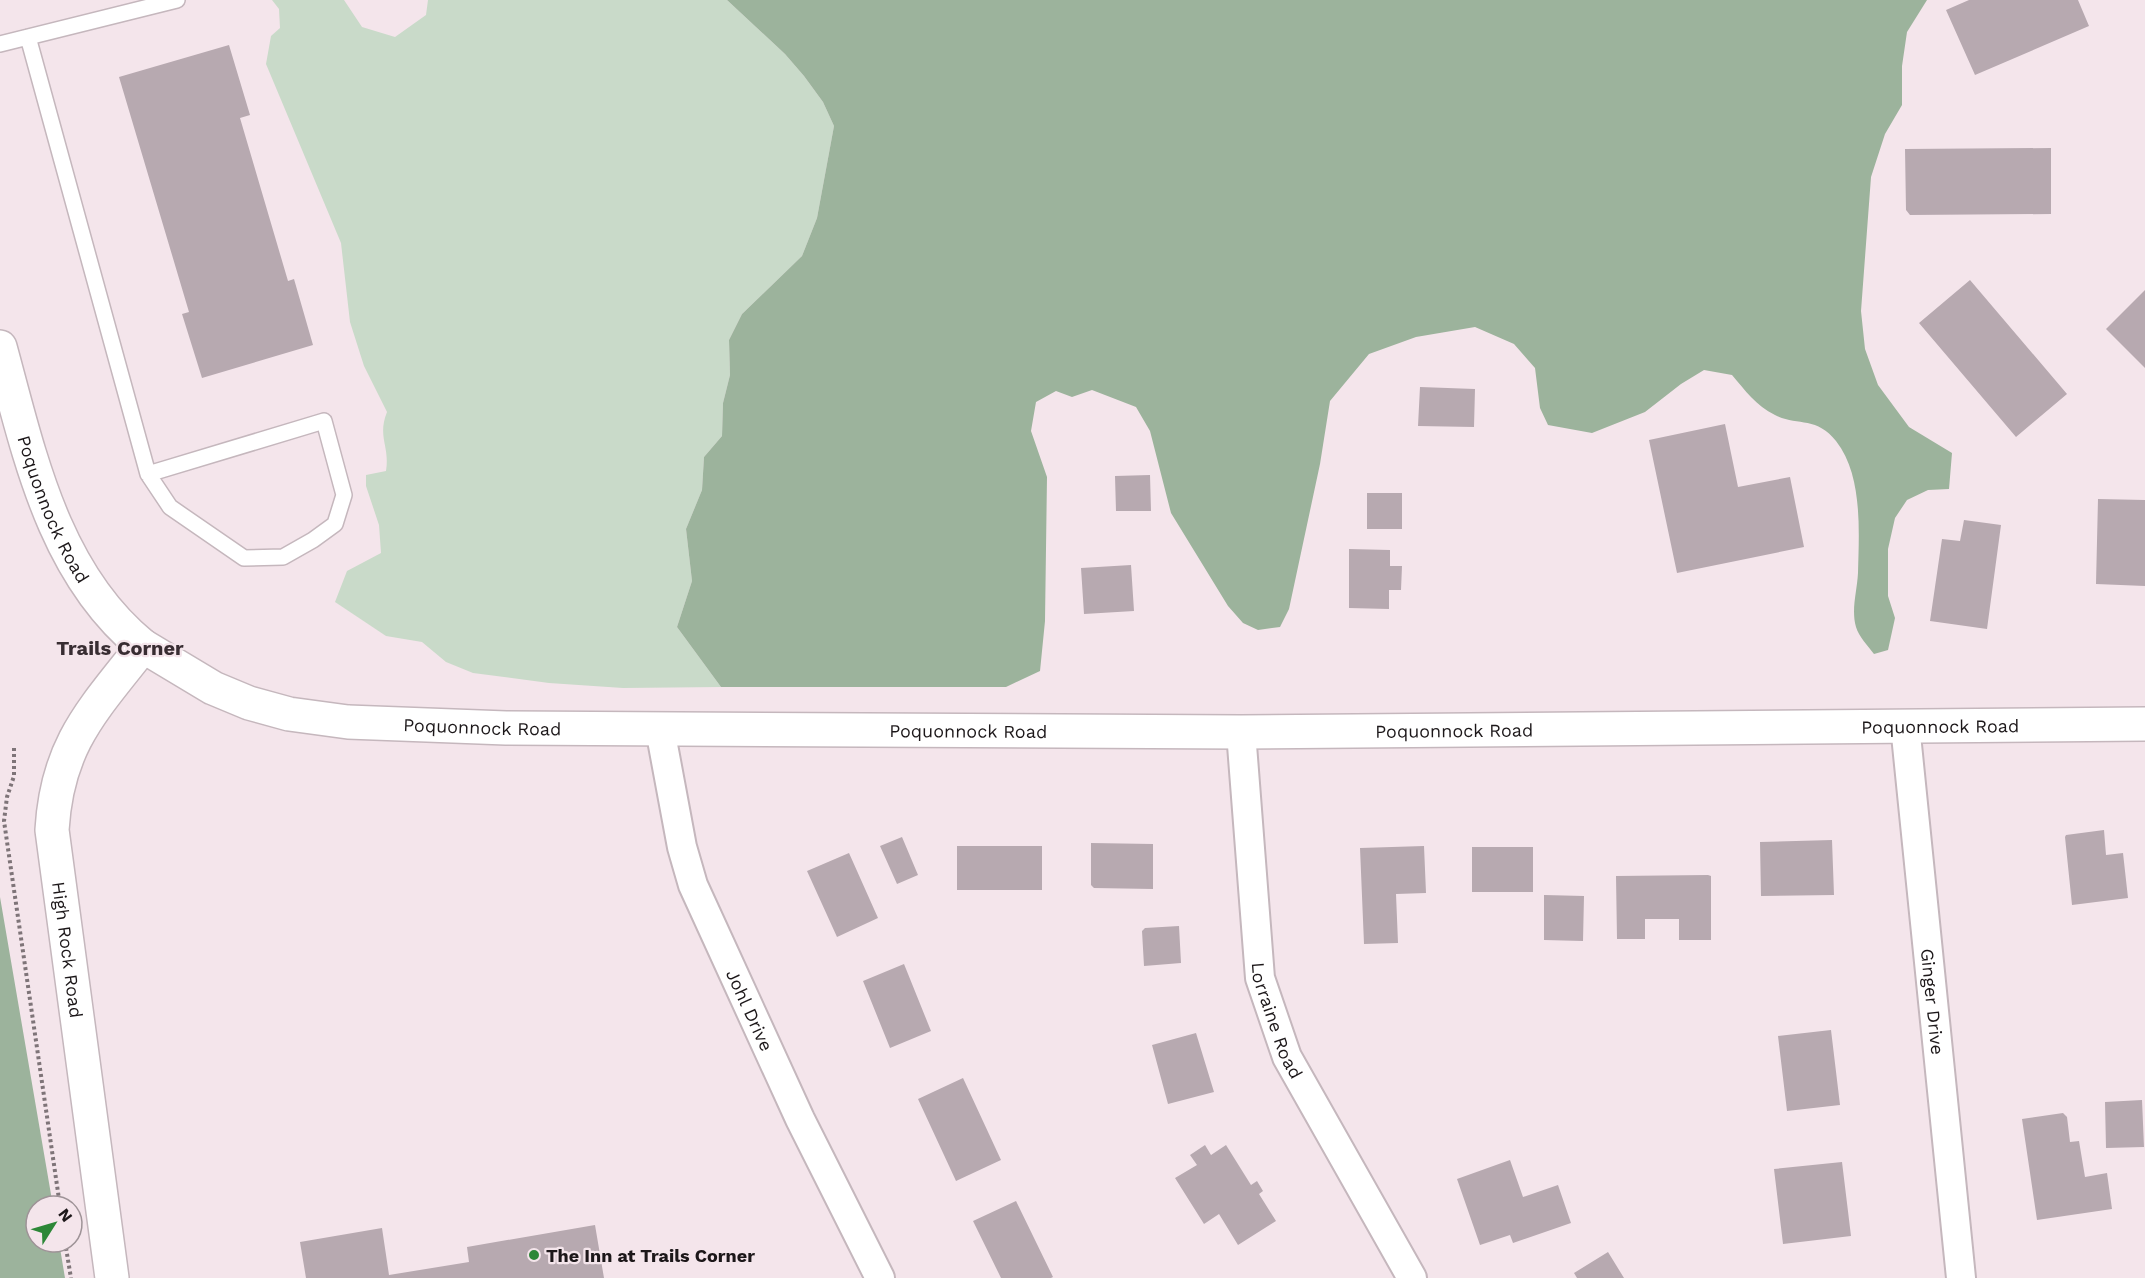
<svg xmlns="http://www.w3.org/2000/svg" width="2145" height="1278" font-family="'Work Sans',sans-serif">
	<style>
		.green { fill: #c9dac9 }
		.forest { fill: #9cb39c }
		.building { fill: #b7a9b0 }
		.lines { fill: none; stroke-linecap: round; stroke-linejoin: round }
		.service-casing { stroke: #c5b7bd; stroke-width: 18 }
		.minor-casing { stroke: #c5b7bd; stroke-width: 32 }
		.tertiary-casing { stroke: #c5b7bd; stroke-width: 36 }
		.secondary-casing { stroke: #c5b7bd; stroke-width: 36 }
		.path { stroke: #7e7478; stroke-width: 4; stroke-dasharray: 3 3; stroke-linecap: butt }
		.service { stroke: #fff; stroke-width: 15 }
		.minor { stroke: #fff; stroke-width: 28 }
		.tertiary { stroke: #fff; stroke-width: 33 }
		.secondary { stroke: #fff; stroke-width: 33 }
		.poi-dot { fill: #2c8737; stroke: #f4e5eb; stroke-width: 2 }
		.labels { text-anchor: middle; dominant-baseline: central; stroke-width: 4.5; stroke-linejoin: round; paint-order: stroke }
		.street-label { font-size: 18px; fill: #1c1719; stroke: #f4e5eb }
		.poi-label { font-size: 18px; font-weight: bold; fill: #1c1719; stroke: #f4e5eb; text-anchor: start }
		.neighbourhood-label { font-size: 20px; font-weight: bold; fill: #382d32; stroke: #f4e5eb }
	</style>
	<rect width="100%" height="100%" fill="#f4e5eb"/>
	<path class="green" d="M272 0H344L362 27 395 37 426 15 428 0H727L785 54 804 76 823 102 834 126 817 218 802 256 742 314 729 340 730 375 723 403 722 436 704 457 702 490 686 529 692 581 677 627 721 687 623 688 549 683 473 673 446 662 422 642 386 636 335 602 347 571 381 553 379 525 366 486V475L386 471C390 446 377 437 387 412L364 366 350 322 341 243 266 64 271 36 280 28 279 9Z"/>
	<path class="forest" d="M727 0H1927L1907 32 1902 66V105L1885 134 1871 177 1861 311 1865 349 1878 385 1909 427 1952 453 1949 489 1928 490 1907 500 1895 518 1888 549V596L1895 618 1888 650 1874 654C1868 646 1859 637 1856 627 1851 609 1857 592 1858 573 1859 532 1863 475 1836 441 1817 416 1796 426 1775 415 1756 406 1745 390 1732 375L1704 370 1681 384 1645 412 1592 433 1548 425 1540 408 1535 368 1514 344 1475 327 1416 337 1369 354 1330 401 1320 464 1289 609 1280 627 1258 630 1243 623 1228 606 1171 513 1150 431 1136 407 1092 390 1072 397 1056 391 1036 402 1031 431 1047 477 1045 621 1040 671 1006 687H721L677 627 692 581 686 529 702 490 704 457 722 436 723 403 730 375 729 340 742 314 802 256 817 218 834 126 823 102 804 76 785 54Z
		M0 897 53 1206H36V1242H59L65 1278H0Z"/>
	<path class="building" d="M1969 0H2078L2089 26 1975 75 1946 10Z
		M229 45 250 115 240 118 288 281 294 279 313 345 202 378 182 314 189 312 119 77Z
		M2051 148V214L1910 215 1906 210 1905 149Z
		M1970 280 2067 394 2016 437 1919 323Z
		M2145 290V368L2106 329Z
		M1420 387 1475 389 1474 427 1418 426Z
		M1725 424 1738 487 1790 477 1804 547 1677 573 1649 440Z
		M1150 475 1151 511H1116L1115 476Z
		M1367 493H1402V529H1367Z
		M2098 499 2145 500V586L2096 584Z
		M1964 520 2001 525 1987 629 1930 621 1942 539 1960 541Z
		M1349 549 1390 550V566H1402L1401 590H1389V609L1349 608Z
		M1131 565 1134 611 1084 614 1081 568Z
		M2104 830 2106 855 2123 853 2128 898 2072 905 2065 837 2066 835Z
		M902 837 918 875 897 884 880 846Z
		M1832 840 1834 895 1761 896 1760 842Z
		M1091 843 1153 844V889L1094 888 1091 885Z
		M957 846H1042V890H957Z
		M1424 846 1426 893 1396 894 1398 943 1364 944 1360 848Z
		M1472 847H1533V892H1472Z
		M849 853 878 918 837 937 807 871Z
		M1708 875 1711 876V940H1679V919H1645V939H1617L1616 876Z
		M1544 895 1584 896 1583 941 1544 940Z
		M1179 926 1181 963 1144 966 1142 931 1145 928Z
		M904 964 931 1031 890 1048 863 981Z
		M1831 1030 1840 1105 1787 1111 1778 1036Z
		M1196 1033 1214 1092 1168 1104 1152 1045Z
		M963 1078 1001 1160 956 1181 918 1099Z
		M2142 1100 2144 1147 2106 1148 2105 1102Z
		M2063 1113 2067 1117 2070 1142 2079 1141 2085 1177 2107 1173 2112 1209 2037 1220 2022 1119Z
		M1205 1145 1211 1155 1226 1145 1251 1185 1257 1181 1263 1191 1259 1194 1276 1221 1238 1245 1219 1214 1204 1224 1175 1178 1197 1165 1190 1155Z
		M1510 1160 1523 1197 1558 1185 1571 1223 1513 1243 1510 1235 1480 1245 1457 1179Z
		M1842 1162 1851 1236 1783 1244 1774 1169Z
		M1016 1201 1053 1277 1051 1278H1001L973 1221Z
		M595 1225 604 1278H306L300 1242 382 1228 389 1275 469 1262 467 1247Z
		M1608 1252 1624 1278H1577L1574 1273Z"/>
	<g class="lines">
		<defs>
			<path id="service" d="M28 37 148 474 170 507 244 558 283 557 313 540 335 524 344 495 324 421 148 474
				M0 44 177 0"/>
			<g id="minor">
				<path id="s1" d="M1905 725 1961 1278"/>
				<path id="s2" d="M660 729 682 847 693 885 800 1119 880 1278"/>
				<path id="s3" d="M1241 732 1260 978 1287 1057 1412 1278"/>
			</g>
			<g id="tertiary">
				<path id="s4" d="M143 646 213 688 249 703 289 714 348 722 506 728 1241 732 2145 724"/>
			</g>
			<g id="secondary">
				<path id="s5" d="M0 347C29 453 53 573 143 646 93 710 57 744 52 830L112 1278"/>
			</g>
		</defs>
		<use href="#service" class="service-casing"/>
		<use href="#minor" class="minor-casing"/>
		<use href="#tertiary" class="tertiary-casing"/>
		<use href="#secondary" class="secondary-casing"/>
		<path class="path" d="M14 748V776L7 797 4 821 60 1206
			M65 1242 71 1278"/>
		<use href="#service" class="service"/>
		<use href="#minor" class="minor"/>
		<use href="#tertiary" class="tertiary"/>
		<use href="#secondary" class="secondary"/>
	</g>
	<circle class="poi-dot" cx="534" cy="1255" r="6"/>
	<g class="labels">
		<g class="street-label">
			<text stroke="none"><textPath href="#s5" startOffset="171">Poquonnock Road</textPath></text>
			<text stroke="none"><textPath href="#s4" startOffset="1814">Poquonnock Road</textPath></text>
			<text stroke="none"><textPath href="#s4" startOffset="356">Poquonnock Road</textPath></text>
			<text stroke="none"><textPath href="#s4" startOffset="1328">Poquonnock Road</textPath></text>
			<text stroke="none"><textPath href="#s4" startOffset="842">Poquonnock Road</textPath></text>
			<text stroke="none"><textPath href="#s5" startOffset="668">High Rock Road</textPath></text>
			<text stroke="none"><textPath href="#s1" startOffset="278">Ginger Drive</textPath></text>
			<text stroke="none"><textPath href="#s2" startOffset="297">Johl Drive</textPath></text>
			<text stroke="none"><textPath href="#s3" startOffset="292">Lorraine Road</textPath></text>
		</g>
		<g class="poi-label">
			<text x="546" y="1255">The Inn at Trails Corner</text>
		</g>
		<g class="neighbourhood-label">
			<text x="120" y="648">Trails Corner</text>
		</g>
	</g>
	<g transform="translate(54 1224) rotate(53)"><circle r="28" fill="#f4e5eb" stroke="#9e9397" stroke-width="1.5"/>
	<path d="M0-4.5L10 22L0 15L-10 22Z" fill="#2c8737"/>
	<text y="-9" font-size="16" font-weight="bold" text-anchor="middle" fill="#1c1719">N</text>
	</g>
</svg>
